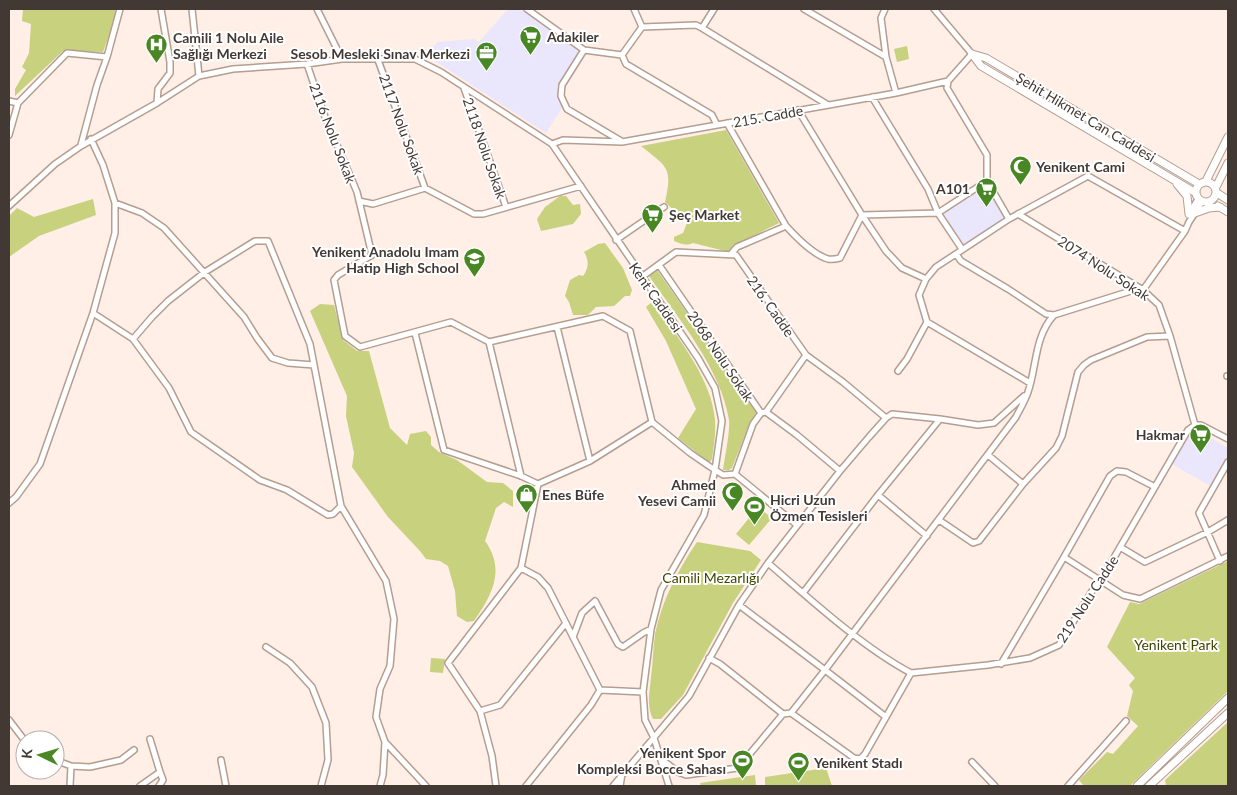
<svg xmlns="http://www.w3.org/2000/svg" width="1237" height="795" font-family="Lato,sans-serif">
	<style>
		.commercial { fill: #eae6fc }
		.green { fill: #c7d17e }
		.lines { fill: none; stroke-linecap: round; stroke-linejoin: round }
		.street-casing { stroke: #b59d90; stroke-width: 8 }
		.secondary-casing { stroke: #b59d90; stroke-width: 9 }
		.street { stroke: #fff; stroke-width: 5 }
		.secondary { stroke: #fff; stroke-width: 7 }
		.labels { text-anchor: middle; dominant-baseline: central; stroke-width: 4; stroke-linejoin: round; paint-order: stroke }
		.poi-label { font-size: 14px; font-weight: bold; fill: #433934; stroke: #fff; text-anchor: start }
		.street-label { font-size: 14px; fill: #433934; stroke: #fff }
		.park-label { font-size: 14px; fill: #404500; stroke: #fff }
	</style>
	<rect width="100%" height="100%" fill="#ffefe7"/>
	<path class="commercial" d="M508 9H520L524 11 579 51 557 88 562 108 546 133 424 54 438 42 474 39 479 42Z
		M986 187 1005 219 962 245 943 213Z
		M1198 430 1228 448V455L1210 486 1172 464 1190 433Z"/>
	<path class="green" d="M23 9H116L110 33 103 52 63 51 15 96V89L26 70 22 67 29 53 31 24 22 21Z
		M907 46 909 59 897 62 894 49Z
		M726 130 779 223 735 245 729 252 693 243C686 246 681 244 674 241V237L683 233 687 223 665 202C673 167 667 167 641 146Z
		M560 196H566L573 205 580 204 581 214 573 224 541 231 537 219 545 207Z
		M93 199 96 215 39 236 9 257V216L17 208 34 217Z
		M605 243 623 268 632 290 630 296H625L614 306 596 307 588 315H573L569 302 565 296 570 280 579 275 583 276C589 268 589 260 584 252L598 244Z
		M657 270 756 412 755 418 750 422 732 468 729 470H723C725 455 730 433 729 420 721 369 678 318 649 276Z
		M653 301C674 333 709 375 714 413 717 428 714 444 712 459L710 462 707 461 678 438 696 409 666 341 646 307Z
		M320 304 334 305 343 340 357 351H369L390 428 407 445 410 434 426 431 431 437V445L439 452 457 460 487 482 503 483 513 491V507L504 502 496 508 485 541C506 570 492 595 474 621L467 622 457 616 455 591 448 566 440 561 426 559 420 551 388 517 352 467 354 453 346 416 347 396 310 311Z
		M758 507 772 518 749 545 736 534Z
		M697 542 750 551 761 560 733 603 683 695 661 719H653C646 706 650 690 651 677 653 663 653 648 655 634 662 600 678 570 697 542Z
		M1228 561V691L1130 786H1084L1079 780 1107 752 1113 754 1138 726 1127 716 1133 691 1129 685 1135 678 1107 647 1130 602 1139 604Z
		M431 658 445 659 443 673 430 672Z
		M1228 722V786H1166L1165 780Z
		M826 768 832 786H765V777Z
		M755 775 756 786H701L700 783Z"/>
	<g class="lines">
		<defs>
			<path id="street" d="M192 9 199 76
				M317 9 342 59H415L441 72 552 144 698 358 715 388 722 421 715 470 704 515 661 590 651 629 643 692 645 720 654 738 669 786
				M527 9 584 50 622 55 642 27 696 25 702 28 714 9
				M634 9 642 27
				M804 9 886 57 896 93
				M885 9 881 18 886 57
				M702 28 828 105
				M584 50 562 85 561 96 567 109 621 141
				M622 55 626 64 712 115 717 125
				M107 57 120 9
				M378 60 425 188
				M307 64 325 117 357 192 372 255 338 275 334 280 345 336 360 347 451 322 489 342 521 476
				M948 81 947 88 987 155V181L938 213 962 249
				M464 88 506 207
				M872 97 928 189 938 213 862 215 886 251 902 268 926 279 919 295 927 322 907 359 898 371
				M9 101 18 103 67 53 107 57 97 85 81 145
				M157 103 158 89 170 73V62L161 9
				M727 123 786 226 737 247 731 254
				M9 135 18 103
				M552 144 563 140 622 142 896 93 948 81 972 54 934 9
				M987 181 1009 219
				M359 201 373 204 425 188 474 214H483L581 186
				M115 203 142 213 164 228 244 317 257 338 272 358 288 363 314 365
				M9 206 55 164 81 146 157 103 199 76 233 69 307 64 342 59
				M1018 214 1143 290 1159 305 1170 336 1195 425
				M1189 214 1198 199
				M786 226C796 237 814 255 828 259 832 260 836 259 840 258L862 215 798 110
				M616 240 664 207
				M956 254 961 261 1008 289 1046 314 1054 315
				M659 265 761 413 766 412 797 435 840 471
				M643 276 676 252 736 255 806 355 843 382 886 418
				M926 279 936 267 1009 219 1088 176 1185 231
				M93 313 133 339 169 388 191 432 260 480 287 490 328 515 333 514 341 506
				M927 322 1030 383
				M557 327 590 461
				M415 333 444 450 521 476 538 484
				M133 339 152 317 168 301 205 272 255 241H268L310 344 341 506 386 581 394 619 390 666 380 689 376 717 385 742 426 786
				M489 342 603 316 630 331 652 422
				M1227 376H1228
				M766 412 806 355
				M940 419 978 425 994 423 1024 396
				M1195 425H1201L1228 439
				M988 455 1023 484 1056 448 1062 436 1078 372 1084 365 1091 360 1147 337 1170 336
				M735 474 753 424 761 413
				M878 495 927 536
				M9 503 16 497 40 464 93 313 115 233V203L103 165 91 139
				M939 520 973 543 979 541 1023 484
				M1120 547 1145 562 1208 532 1228 520
				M1064 557 1110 476 1117 471 1126 472 1155 487
				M1220 561 1199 513 1228 462
				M768 563C810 599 862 647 911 673
				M521 568 538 577 548 588 600 690
				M739 605 825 670 1016 417C1020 409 1025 401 1028 392 1037 366 1034 337 1054 315L1134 290H1143L1185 231 1189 222 1202 202
				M573 637 582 613 595 601 618 644 623 647 643 633 651 629
				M266 647 290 663 312 687 326 723 328 760 321 786
				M709 658 720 664 783 714
				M1001 664 1064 557 1123 595 1140 599 1228 556
				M911 673 988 665 1030 658 1059 645 1092 591 1101 580 1188 430 1195 425
				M480 711 500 705 566 623
				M791 713 854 758 860 759 865 754 886 717
				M9 720 25 741
				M661 759 678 772 686 775 738 768 783 714 791 713 825 670 886 717 911 673
				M55 760 71 766 90 767 121 760 134 750
				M221 760 226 786
				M972 762 995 786
				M70 786 71 766
				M140 786 160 772 150 739
				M159 786 163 780 160 772
				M380 786 383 775 385 742
				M496 786 492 756 480 711 448 663 521 568 538 484 590 461 652 422 690 453 709 466 723 475 735 474 797 525
				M526 786 591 705 600 690 643 692
				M613 786 689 696 739 605 768 563 840 471 869 437 886 418 892 414 940 419 878 495 803 593
				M620 786 622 774
				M1068 786 1126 721"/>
			<path id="secondary" d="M972 54 981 66 1196 193
				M972 54 986 58 1199 184
				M1206 181 1228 137
				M1196 192a10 10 0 1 1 20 0a10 10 0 1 1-20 0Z
				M1177 184 1187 196 1189 214
				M1216 187 1228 163
				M1217 193 1228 200
				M1218 206 1228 212
				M1195 213 1209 208 1220 207
				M1137 786 1228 698
				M1149 786 1228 713"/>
		</defs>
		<use href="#street" class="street-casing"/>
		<use href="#secondary" class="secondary-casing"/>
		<use href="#street" class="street"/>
		<use href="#secondary" class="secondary"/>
	</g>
	<defs>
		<symbol id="supermarket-pin" viewBox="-11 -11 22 30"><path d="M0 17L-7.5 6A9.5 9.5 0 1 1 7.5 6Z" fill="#498624" stroke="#fff"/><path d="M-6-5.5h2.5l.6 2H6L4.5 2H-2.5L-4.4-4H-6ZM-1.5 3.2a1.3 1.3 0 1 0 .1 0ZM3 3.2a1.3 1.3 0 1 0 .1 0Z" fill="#fff"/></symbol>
		<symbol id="hospital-pin" viewBox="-11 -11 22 30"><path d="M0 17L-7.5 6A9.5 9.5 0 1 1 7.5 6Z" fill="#498624" stroke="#fff"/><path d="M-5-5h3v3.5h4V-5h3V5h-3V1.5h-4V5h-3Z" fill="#fff"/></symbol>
		<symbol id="office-pin" viewBox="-11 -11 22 30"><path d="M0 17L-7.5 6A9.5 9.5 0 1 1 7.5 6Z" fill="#498624" stroke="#fff"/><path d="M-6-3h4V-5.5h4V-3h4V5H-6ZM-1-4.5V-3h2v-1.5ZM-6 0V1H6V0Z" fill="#fff"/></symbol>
		<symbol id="mosque-pin" viewBox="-11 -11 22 30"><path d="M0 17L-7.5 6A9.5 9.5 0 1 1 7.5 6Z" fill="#498624" stroke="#fff"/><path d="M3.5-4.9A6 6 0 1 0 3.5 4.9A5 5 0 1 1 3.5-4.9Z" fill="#fff"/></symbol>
		<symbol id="school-pin" viewBox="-11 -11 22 30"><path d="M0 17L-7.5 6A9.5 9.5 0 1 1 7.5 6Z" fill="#498624" stroke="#fff"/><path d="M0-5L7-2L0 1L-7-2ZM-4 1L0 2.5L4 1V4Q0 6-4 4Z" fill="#fff"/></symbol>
		<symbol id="shop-pin" viewBox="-11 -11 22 30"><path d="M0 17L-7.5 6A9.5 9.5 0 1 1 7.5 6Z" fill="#498624" stroke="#fff"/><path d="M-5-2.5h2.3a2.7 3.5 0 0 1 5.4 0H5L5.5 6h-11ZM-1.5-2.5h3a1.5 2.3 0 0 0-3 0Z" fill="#fff"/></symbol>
		<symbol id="stadium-pin" viewBox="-11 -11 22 30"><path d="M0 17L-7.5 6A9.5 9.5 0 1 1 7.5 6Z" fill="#498624" stroke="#fff"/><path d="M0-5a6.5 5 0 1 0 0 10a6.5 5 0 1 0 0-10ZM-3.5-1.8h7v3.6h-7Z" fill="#fff"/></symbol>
	</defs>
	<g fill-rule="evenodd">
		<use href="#supermarket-pin" x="518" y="24" width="25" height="34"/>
		<use href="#hospital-pin" x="144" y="32" width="25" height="34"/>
		<use href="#office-pin" x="474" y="40" width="25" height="34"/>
		<use href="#mosque-pin" x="1008" y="154" width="25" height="34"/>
		<use href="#supermarket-pin" x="974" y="176" width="25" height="34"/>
		<use href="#supermarket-pin" x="640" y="202" width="25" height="34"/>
		<use href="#school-pin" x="462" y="246" width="25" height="34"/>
		<use href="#supermarket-pin" x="1188" y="422" width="25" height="34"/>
		<use href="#mosque-pin" x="720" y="480" width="25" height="34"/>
		<use href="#shop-pin" x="514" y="482" width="25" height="34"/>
		<use href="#stadium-pin" x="742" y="494" width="25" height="34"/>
		<use href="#stadium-pin" x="730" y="748" width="25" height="34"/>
		<use href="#stadium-pin" x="786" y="750" width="25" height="34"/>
	</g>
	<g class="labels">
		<g class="poi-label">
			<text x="547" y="36">Adakiler</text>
			<text x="173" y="37">Camili 1 Nolu Aile<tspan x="173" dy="16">Sağlığı Merkezi</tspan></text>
			<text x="470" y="53" text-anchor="end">Sesob Mesleki Sınav Merkezi</text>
			<text x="1036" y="166">Yenikent Cami</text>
			<text x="970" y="188" text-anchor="end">A101</text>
			<text x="669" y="214">Şeç Market</text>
			<text x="459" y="251" text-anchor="end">Yenikent Anadolu Imam<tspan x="459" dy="16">Hatip High School</tspan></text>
			<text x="1185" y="434" text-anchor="end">Hakmar</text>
			<text x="716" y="484" text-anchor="end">Ahmed<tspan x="716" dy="16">Yesevi Camii</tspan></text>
			<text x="542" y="494">Enes Büfe</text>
			<text x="770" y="499">Hicri Uzun<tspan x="770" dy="16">Özmen Tesisleri</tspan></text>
			<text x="726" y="752" text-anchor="end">Yenikent Spor<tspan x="726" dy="16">Kompleksi Bocce Sahası</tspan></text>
			<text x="814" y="762">Yenikent Stadı</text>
		</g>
		<g class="street-label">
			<text transform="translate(768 116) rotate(-10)">215. Cadde</text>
			<text transform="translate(1086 117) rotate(31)">Şehit Hikmet Can Caddesi</text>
			<text transform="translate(402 124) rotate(70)">2117 Nolu Sokak</text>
			<text transform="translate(333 133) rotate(69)">2116 Nolu Sokak</text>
			<text transform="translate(485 148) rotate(71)">2118 Nolu Sokak</text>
			<text transform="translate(1104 268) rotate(33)">2074 Nolu Sokak</text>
			<text transform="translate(656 297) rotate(55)">Kent Caddesi</text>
			<text transform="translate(771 306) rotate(55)">216. Cadde</text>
			<text transform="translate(721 356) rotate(56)">2068 Nolu Sokak</text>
			<text transform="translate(1087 599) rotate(-57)">219 Nolu Cadde</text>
		</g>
		<g class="park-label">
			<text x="711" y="577">Camili Mezarlığı</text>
			<text x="1176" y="644">Yenikent Park</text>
		</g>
	</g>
	<rect width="1237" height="795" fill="none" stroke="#433934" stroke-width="20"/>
	<g transform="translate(40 755) rotate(275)"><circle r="24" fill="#ffffff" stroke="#b4b0ae"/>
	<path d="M0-4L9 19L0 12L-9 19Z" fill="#498624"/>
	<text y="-8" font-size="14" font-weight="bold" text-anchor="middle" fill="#433934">K</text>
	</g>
</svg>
